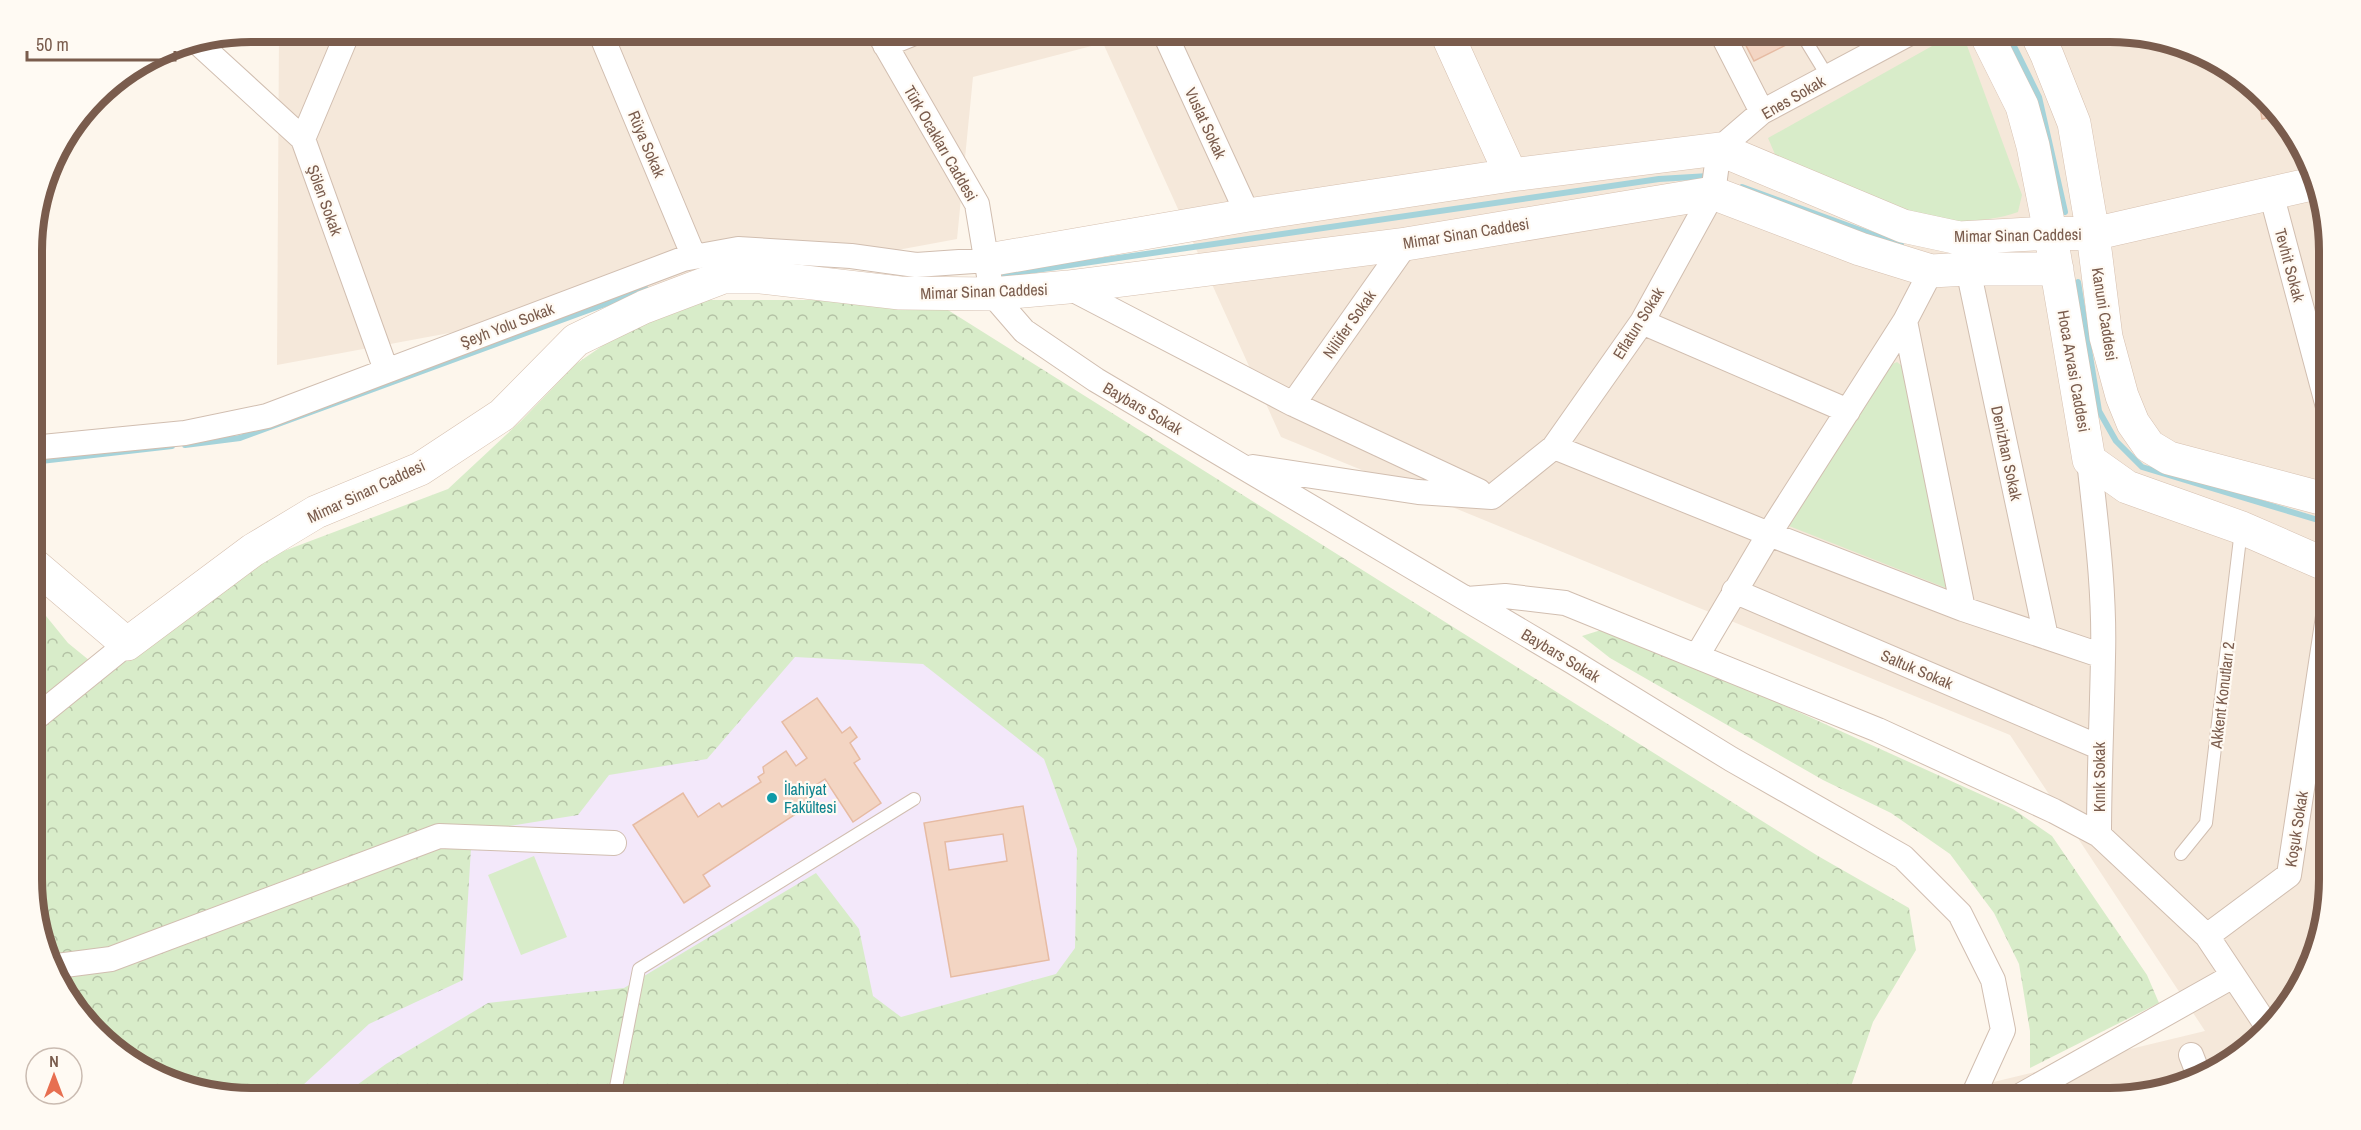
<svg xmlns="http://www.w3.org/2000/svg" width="2361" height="1130" font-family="'Archivo Narrow',sans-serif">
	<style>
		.residential { fill: #f5e8da }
		.education { fill: #f3e8fa }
		.forest { fill: url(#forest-crowns) }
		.park { fill: #d8ecc9 }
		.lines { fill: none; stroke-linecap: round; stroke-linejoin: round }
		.stream { stroke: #a5d3da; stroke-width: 6 }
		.building { fill: #f3d5c3; stroke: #e6bba3; stroke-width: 1.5; fill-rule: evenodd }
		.lane-casing { stroke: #d1beb0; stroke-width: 14 }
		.street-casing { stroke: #d1beb0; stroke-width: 26 }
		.secondary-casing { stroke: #d6c0b0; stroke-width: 34 }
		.lane { stroke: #fff; stroke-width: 12 }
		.street { stroke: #fff; stroke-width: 24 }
		.secondary { stroke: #fff; stroke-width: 33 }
		.culture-dot { fill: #0f9aa8; stroke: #fffaf3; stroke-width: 2 }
		.labels { text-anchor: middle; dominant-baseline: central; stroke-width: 4.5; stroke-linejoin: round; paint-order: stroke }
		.street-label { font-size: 16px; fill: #7a5c4d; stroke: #fffaf3 }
		.culture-label { font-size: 16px; fill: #0d838f; stroke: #fffaf3; text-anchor: start }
		.rim { fill: none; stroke: #7a5c4d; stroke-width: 8 }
	</style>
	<defs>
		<pattern id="forest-crowns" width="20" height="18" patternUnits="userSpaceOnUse" patternTransform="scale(1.5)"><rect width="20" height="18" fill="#d8ecc9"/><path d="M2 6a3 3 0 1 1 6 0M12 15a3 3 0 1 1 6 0" fill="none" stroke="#b4c2a5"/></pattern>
	</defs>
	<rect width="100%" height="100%" fill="#fdf6ec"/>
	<path class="residential" d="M279 32H2110L2207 54 2284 118 2328 223 2329 879 2307 976 2275 1023 2232 1062 2124 1098H1927L2205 1031 2010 735 1281 437 1103 43 973 77 957 239 277 365Z"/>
	<path class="education" d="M1041 547 1275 1098H251L223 1092 242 1040 592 626Z"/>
	<path class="forest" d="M700 300H932L1818 856 1909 908 1916 950 1873 1022 1847 1098H673L616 1087 541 1095 530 1098H339L386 1064 488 1003 624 988 816 873 859 929 873 996 901 1017 1056 974 1075 948 1077 849 1044 759 923 664 795 657 707 759 609 775 578 815 472 832 463 980 369 1024 289 1098H251L154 1076 77 1012 33 908V600L68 643 106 674 151 645 186 588 448 489 521 421 576 364 631 326Z
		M1601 630 1752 691 2013 809 2052 836 2147 975 2159 1003 2030 1068V1031L2019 964 1994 913 1950 854 1891 813 1823 780 1610 658 1582 636Z"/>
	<path class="park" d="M1957 32H1962L2022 195 2018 212C1993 221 1960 223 1933 220L1777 159 1768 138Z
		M1897 362 1902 366 1946 588 1789 526 1886 367Z
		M534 856 567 937 521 955 488 875Z"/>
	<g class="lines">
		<path class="stream" d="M2007 32 2039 97 2065 212
			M1742 187 1901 245
			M995 276 1659 179 1709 176
			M2078 282 2099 411 2116 441 2142 467 2328 523
			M185 445 240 438 646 289
			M32 462 172 446"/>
	</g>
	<path class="building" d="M1739 32H1812L1754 61Z
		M2258 96 2281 115 2262 119Z
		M2285 118 2295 144 2289 145Z
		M817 698 842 733 850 727 857 737 850 743 860 759 854 763 881 803 853 822 825 779 804 793 811 804 703 875 710 886 684 903 633 825 683 793 698 817 719 803 722 807 761 782 758 777 764 773 763 767 786 751 796 766 807 758 782 722Z
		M1023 806 1049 960 951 977 924 823ZM1003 834 1007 861 949 870 945 842Z"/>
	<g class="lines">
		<defs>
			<path id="lane" d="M1803 36 1828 77
				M2181 854 2206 823 2241 530
				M616 1098V1087L639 969 914 799"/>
			<path id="street" d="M348 32 303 139 386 370
				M600 32 694 257
				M878 32 977 204 992 294 1024 331 1096 380 1573 662 1731 759 1903 857 1960 914 1993 980 2003 1030 1972 1098
				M1164 32 1248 215
				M1721 32 1762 112
				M197 42 303 139
				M885 45 917 32
				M2271 193 2328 407
				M1968 269 2046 637
				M1068 287 1293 404 1479 491
				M1905 321 1963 609
				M1642 322 1848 411
				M1293 404 1406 244
				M1554 447 1642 322 1713 193 1719 149 1762 112 1912 32
				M32 448 185 433 267 416 683 259 738 249 851 256 916 265 988 260
				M2089 460C2096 525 2105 591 2103 657 2102 716 2099 776 2099 835L2207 936 2269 1029
				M1253 467 1418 492 1492 497 1554 447 1769 534 1963 609 2103 656
				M1734 591 2099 747
				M1467 599 1505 596 1565 603 1878 730 2054 811 2099 835
				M1697 656 1769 534 1905 321 1931 271
				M33 720 127 644
				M2207 936 2289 875 2329 610
				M57 966 111 959 439 836 614 843
				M2191 1055 2198 1073
				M2016 1098 2233 976"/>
			<path id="secondary" d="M1446 32 1511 175
				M1985 32 2022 106 2033 146 2052 242 2089 460 2127 487 2242 528 2329 566
				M2036 32 2047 55 2074 123 2093 234 2106 337 2122 396 2133 423 2149 446 2169 458 2328 500
				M988 260 1248 215 1511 175 1719 149 1903 226 1959 238 2050 233 2093 234 2312 184
				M33 564 127 644 253 550 316 512 420 469 502 415 576 340 644 307 723 277H761L900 293 992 294 1068 287 1406 244 1713 193 1860 249 1931 271 1968 269H2057"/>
		</defs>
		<use href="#lane" class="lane-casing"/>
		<use href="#street" class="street-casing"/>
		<use href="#secondary" class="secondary-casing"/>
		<use href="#lane" class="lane"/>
		<use href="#street" class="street"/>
		<use href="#secondary" class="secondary"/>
	</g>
	<circle class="culture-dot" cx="772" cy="798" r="6"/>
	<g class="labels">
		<g class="street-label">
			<text transform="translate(1793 97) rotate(-30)">Enes Sokak</text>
			<text transform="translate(1206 123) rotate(65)">Vuslat Sokak</text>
			<text transform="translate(941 143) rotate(60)">Türk Ocakları Caddesi</text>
			<text transform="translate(647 144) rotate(67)">Rüya Sokak</text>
			<text transform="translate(325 200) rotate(70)">Şölen Sokak</text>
			<text transform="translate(1466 233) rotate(-9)">Mimar Sinan Caddesi</text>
			<text transform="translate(2018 235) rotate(-1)">Mimar Sinan Caddesi</text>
			<text transform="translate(2290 265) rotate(75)">Tevhit Sokak</text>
			<text transform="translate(984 291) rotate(-2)">Mimar Sinan Caddesi</text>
			<text transform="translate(2105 314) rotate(81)">Kanuni Caddesi</text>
			<text transform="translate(1638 323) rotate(-58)">Eflatun Sokak</text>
			<text transform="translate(1349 324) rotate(-55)">Nilüfer Sokak</text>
			<text transform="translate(507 325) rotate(-21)">Şeyh Yolu Sokak</text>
			<text transform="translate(2074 371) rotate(80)">Hoca Arvasi Caddesi</text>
			<text transform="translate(1143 408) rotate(30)">Baybars Sokak</text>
			<text transform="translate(2007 453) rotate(78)">Denizhan Sokak</text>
			<text transform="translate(366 491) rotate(-25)">Mimar Sinan Caddesi</text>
			<text transform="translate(1561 655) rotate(31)">Baybars Sokak</text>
			<text transform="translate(1917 669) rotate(23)">Saltuk Sokak</text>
			<text transform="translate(2222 695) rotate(-83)">Akkent Konutları 2</text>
			<text transform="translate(2099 777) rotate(-90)">Kınık Sokak</text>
			<text transform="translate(2296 829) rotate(-81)">Koşuk Sokak</text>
		</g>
		<g class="culture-label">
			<text x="784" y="789">İlahiyat<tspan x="784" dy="18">Fakültesi</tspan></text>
		</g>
	</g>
	<path d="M0 0H2361V1130H0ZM251 42H2110A209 209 0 0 1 2319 251V879A209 209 0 0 1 2110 1088H251A209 209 0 0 1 42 879V251A209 209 0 0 1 251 42Z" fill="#fffaf3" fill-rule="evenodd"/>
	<path class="rim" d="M251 42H2110A209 209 0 0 1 2319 251V879A209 209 0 0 1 2110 1088H251A209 209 0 0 1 42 879V251A209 209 0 0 1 251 42Z"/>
	<g transform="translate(54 1076)"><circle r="28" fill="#fffaf3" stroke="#cabbb1" stroke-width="1.5"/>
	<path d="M0-4.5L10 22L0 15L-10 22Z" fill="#e76f51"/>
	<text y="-9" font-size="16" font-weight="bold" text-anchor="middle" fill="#7a5c4d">N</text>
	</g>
	<path d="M27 51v9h148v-9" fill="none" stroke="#7a5c4d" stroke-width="3"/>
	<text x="36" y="51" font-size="18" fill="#7a5c4d" stroke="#fffaf3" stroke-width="4.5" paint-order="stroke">50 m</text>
</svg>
